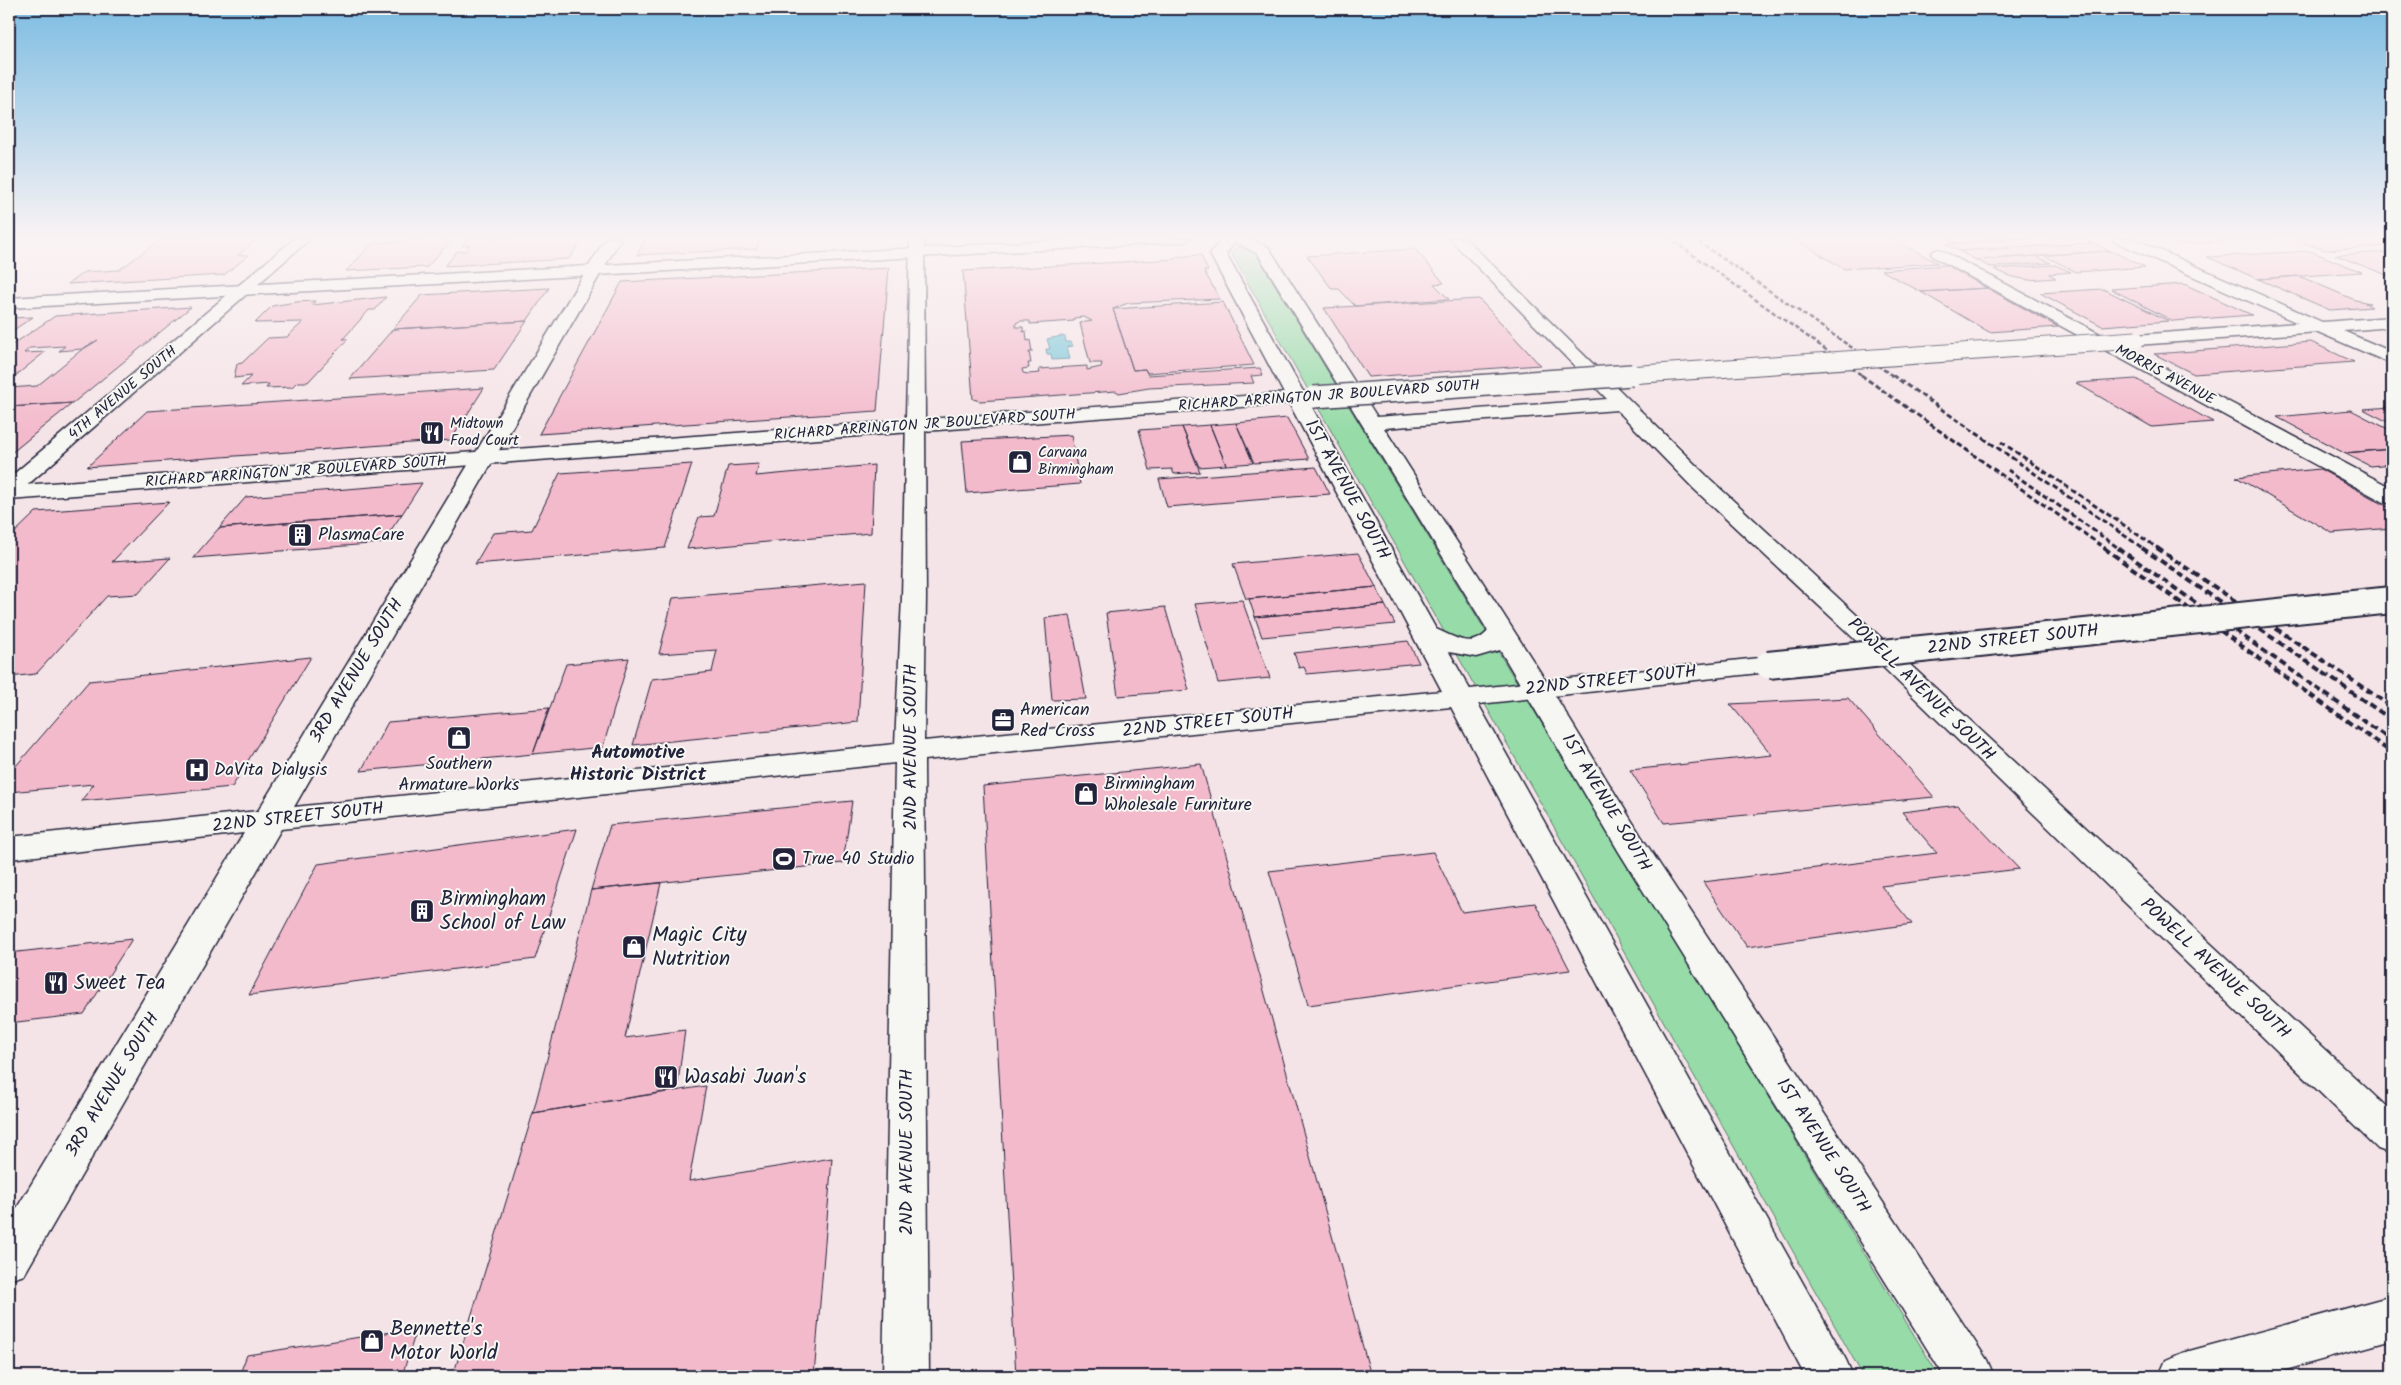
<svg xmlns="http://www.w3.org/2000/svg" width="2401" height="1385" font-family="Kalam,sans-serif">
	<style>
		.green { fill: #96dba8; stroke: #5c7e72 }
		.water { fill: #7bc8d9; stroke: #57869a }
		.building { fill: #f3bacc; stroke: #22223b; fill-rule: evenodd }
		.lines { fill: none; stroke-linecap: round; stroke-linejoin: round }
		.minor-casing { stroke: #22223b; stroke-width: 3 }
		.major-casing { stroke: #22223b; stroke-width: 3 }
		.minor { fill: #f6f6f2; fill-rule: evenodd }
		.major { fill: #f6f6f2; fill-rule: evenodd }
		.rail-far2 { stroke: #22223b; stroke-width: 2.5; stroke-dasharray: 4.5 2.5; stroke-linecap: butt }
		.rail-far1 { stroke: #22223b; stroke-width: 3; stroke-dasharray: 5.5 3; stroke-linecap: butt }
		.rail { stroke: #22223b; stroke-width: 4; stroke-dasharray: 7 4; stroke-linecap: butt }
		.major-bridge-far2-casing { stroke: #22223b; stroke-width: 19; stroke-linecap: butt }
		.major-bridge-far1-casing { stroke: #22223b; stroke-width: 24; stroke-linecap: butt }
		.major-bridge-casing { stroke: #22223b; stroke-width: 30; stroke-linecap: butt }
		.major-bridge-far2 { stroke: #f6f6f2; stroke-width: 17 }
		.major-bridge-far1 { stroke: #f6f6f2; stroke-width: 21 }
		.major-bridge { stroke: #f6f6f2; stroke-width: 26 }
		.labels { text-anchor: middle; dominant-baseline: central; stroke-width: 4; stroke-linejoin: round; paint-order: stroke }
		.far-street-label { font-size: 15px; fill: #22223b; stroke: #f6f6f2 }
		.far-poi-label { font-size: 15px; fill: #22223b; stroke: #f6f6f2; text-anchor: start }
		.street-label { font-size: 18px; fill: #22223b; stroke: #f6f6f2 }
		.poi-label { font-size: 18px; fill: #22223b; stroke: #f6f6f2; text-anchor: start }
		.neighbourhood-label { font-size: 19px; font-weight: bold; fill: #22223b; stroke: #f6f6f2 }
		.near-poi-label { font-size: 21px; fill: #22223b; stroke: #f6f6f2; text-anchor: start }
	</style>
	<rect width="100%" height="100%" fill="#f5e4e7"/>
	<filter id="ink" filterUnits="userSpaceOnUse"><feTurbulence type="fractalNoise" baseFrequency=".02" numOctaves="2"/><feDisplacementMap in="SourceGraphic" scale="10" xChannelSelector="R" yChannelSelector="G"/><feConvolveMatrix kernelMatrix="1 2 1 2 8 2 1 2 1" color-interpolation-filters="sRGB"/></filter>
	<g filter="url(#ink)">
		<path class="green" d="M1238 246 1255 252 1939 1376H1863L1231 253Z"/>
		<path class="water" d="M1062 336 1065 337 1066 342H1071L1073 346 1067 347 1070 359 1052 360 1051 354H1047L1046 349H1050L1047 339Z"/>
		<path class="building" d="M203 238H259L238 255H249L224 275 68 284 84 272 119 270 160 240Z
			M469 238H583L569 259 445 266 457 251H465L470 245 462 246Z
			M646 238H760L757 249 637 255Z
			M1793 238H1891L1938 263 1844 269Z
			M1955 238H2035L1955 243 1947 239Z
			M2035 238H2083L2093 243 1959 251 1946 244Z
			M2164 238H2273L2178 244Z
			M2292 238H2392V246L2324 250Z
			M448 239 445 242H450L427 267 346 271 373 243Z
			M2093 243 2111 251 1976 260 1959 251Z
			M1415 249 1444 283 1434 284 1449 299 1355 306 1339 289H1332L1307 256Z
			M2111 251 2145 267 2076 272 2043 255Z
			M2310 251 2362 272 2258 279 2207 257Z
			M2392 252V277L2335 255Z
			M1201 255 1208 271H1204L1220 299 1128 303 1113 309 1133 370 1145 369 1148 375 1260 368 1263 375 1251 376 1254 383 1149 388 1119 393 1116 391 980 401 973 399 963 271 1175 259V257ZM1084 317 1092 321 1080 323 1090 363H1102L1101 367 1087 370V366L1039 369 1040 373 1028 374 1023 373 1022 369 1029 368 1028 363H1031L1029 352H1032L1030 340 1027 341 1026 331 1023 332V327H1016V323L1020 321H1030V324L1074 321V318Z
			M2036 256 2051 263 1990 267 1976 260Z
			M1946 265 1987 288 1921 292 1881 270Z
			M2055 265 2071 272 2049 274 2056 278 2028 280 2009 276 1994 269Z
			M889 268 877 411 539 434 622 282Z
			M2299 276 2355 300 2370 303H2365L2372 307 2330 310 2258 279Z
			M2184 284 2252 315 2173 321 2111 289Z
			M549 288 527 321 393 329 422 295Z
			M1987 288 2058 327 1989 332 1921 292Z
			M2103 289 2169 321 2102 326 2040 293Z
			M386 297 375 310H369L343 339H348L308 382H297L292 387 266 388 269 384 241 386 251 376 234 378 237 364 242 363 268 338 287 337 303 322 255 323 272 306 296 302 315 301 312 305Z
			M1479 299 1540 365 1368 377 1324 308Z
			M1223 302 1254 365 1147 373 1145 369 1133 370 1113 309Z
			M191 307 73 403 9 407V388L37 386 80 351 98 340 82 349 59 351 65 346 30 348 24 353 45 352 9 381V347L55 316Z
			M33 317 9 333V318Z
			M527 321 494 370 350 379 393 329Z
			M2311 342 2354 362 2194 374 2154 354Z
			M2136 379 2213 422 2152 427 2076 383Z
			M484 388 451 440 87 467 147 411Z
			M73 403 43 427 9 455V407Z
			M2392 407V424L2363 409Z
			M2351 410 2392 431V449L2344 453 2277 417Z
			M1287 418 1309 459 1254 463 1236 423Z
			M1236 423 1253 463 1226 465 1210 425Z
			M1210 425 1226 465 1199 467 1182 427Z
			M1182 427 1200 472 1174 474 1172 469 1150 470 1139 430Z
			M1071 435 1080 484 967 493 962 441Z
			M2392 449V464L2370 466 2344 453Z
			M692 464 665 548 475 564 493 533 532 530 560 473Z
			M759 464 756 476 874 465 871 533 687 549 699 517 714 516 728 466Z
			M1316 467 1330 494 1167 507 1159 479Z
			M2320 469 2392 509V528L2332 533 2236 477Z
			M422 483 402 514 219 528 246 497Z
			M169 502 112 562 170 558 138 594 107 596 36 674 9 677V538L36 512Z
			M402 514 382 543 193 558 219 528Z
			M1358 553 1376 587 1246 599 1233 564Z
			M866 581 858 722 633 745 652 679 712 672 717 650 659 654 673 598Z
			M1376 587 1385 605 1255 617 1249 599Z
			M1242 600 1270 678 1218 683 1195 604Z
			M1385 605 1395 624 1262 637 1255 617Z
			M1165 607 1189 690 1118 696 1106 613Z
			M1070 615 1086 699 1052 700 1045 618Z
			M1408 641 1419 663 1307 674 1304 667 1299 668 1294 653Z
			M311 657 232 787 81 801 94 784 9 792V774L89 681Z
			M629 658 603 747 533 754 566 664Z
			M1848 698 1934 797 1664 823 1630 770 1772 755 1730 704Z
			M549 708 533 754 361 771 388 722Z
			M1201 764 1371 1376H1016L983 786Z
			M852 801 843 863 591 890 610 825Z
			M1958 805 2019 869 1881 886 1912 924 1747 947 1703 882 1937 853 1902 812Z
			M577 829 535 959 249 995 318 864Z
			M1433 852 1462 912 1535 903 1570 970 1308 1005 1269 871Z
			M661 883 625 1038 685 1030 677 1090 533 1113 591 890Z
			M132 939 84 1014 9 1023V953Z
			M706 1086 689 1181 832 1158 814 1376H453L533 1113Z
			M417 1328 402 1376H239L247 1355Z"/>
		<g class="lines">
			<defs>
				<path id="minor" d="M295 238H311L17 494 9 495V478Z
					M606 238H621L294 807 895 744 902 597 910 238H924L926 597 924 741 1442 691 1210 254 1222 238H1250L1269 248 1377 417 1607 399 1449 238H1465L1710 479 2392 1112V1154L2378 1149 1846 631 1694 489 1617 410 1384 428 1551 689 1641 836 1987 1360 1994 1376H1944L1619 852 1500 650 1476 657 1449 652 1846 1360 1853 1376H1805L1451 707 924 760 929 1376H883L895 763 281 829 24 1275 9 1280V1221L244 833 9 859V837L258 811ZM1235 242 1258 254 1488 631C1472 650 1455 637 1436 629L1226 254Z
					M1939 249 2392 488V504L2384 502 1934 257 1931 254 1934 251Z
					M2392 1296V1340L2264 1376H2159L2166 1360 2182 1353Z"/>
				<path id="major" d="M1099 238H1191L1184 242 9 308V298Z
					M2112 238H2132L2322 322 2392 317V327L2343 331 2392 352V364L2318 332 2136 345 2130 344 2127 340 2130 336 2136 335 2298 323 2114 241Z
					M1314 391 1321 393 1324 397 1321 401 9 500V486Z
					M1768 657 1777 659 1781 665 1777 671 1461 706 1451 704 1447 698 1451 692 1461 690Z"/>
			</defs>
			<use href="#minor" class="minor-casing"/>
			<use href="#major" class="major-casing"/>
			<use href="#minor" class="minor"/>
			<use href="#major" class="major"/>
			<path class="rail-far2" d="M1669 238 1863 376
				M1693 238 1893 376"/>
			<path class="rail-far1" d="M1861 375 2106 549
				M1892 375 2144 549
				M2001 442 2159 549
				M2008 470 2120 549"/>
			<path class="rail" d="M2104 548 2392 753
				M2118 548 2392 741
				M2142 548 2392 720
				M2157 548 2392 707"/>
			<defs>
				<path id="major-bridge-far2" d="M1614 376 2136 340"/>
				<path id="major-bridge-far1" d="M1314 397 1632 375"/>
				<path id="major-bridge" d="M1768 665 2392 600"/>
			</defs>
			<use href="#major-bridge-far2" class="major-bridge-far2-casing"/>
			<use href="#major-bridge-far1" class="major-bridge-far1-casing"/>
			<use href="#major-bridge" class="major-bridge-casing"/>
			<use href="#major-bridge-far2" class="major-bridge-far2"/>
			<use href="#major-bridge-far1" class="major-bridge-far1"/>
			<use href="#major-bridge" class="major-bridge"/>
		</g>
	</g>
	<linearGradient id="sky" x2="0" y2="1"><stop stop-color="#7cbce2"/><stop offset="0.55" stop-color="#faf3f4"/><stop offset="1" stop-color="#faf3f4" stop-opacity="0"/></linearGradient>
	<rect width="2401" height="432" fill="url(#sky)"/>
	<defs>
		<symbol id="restaurant-square" viewBox="-11 -11 22 22"><rect x="-9" y="-9" width="18" height="18" rx="4" fill="#22223b" stroke="#f6f6f2"/><path d="M-5-6h1v4h1v-4h1v4h1v-4h1v5L-1.5 .5V6h-2V.5L-5-1ZM5-6V6H3V1.5H1.5Q1.5-4 5-6Z" fill="#fff"/></symbol>
		<symbol id="shop-square" viewBox="-11 -11 22 22"><rect x="-9" y="-9" width="18" height="18" rx="4" fill="#22223b" stroke="#f6f6f2"/><path d="M-5-2.5h2.3a2.7 3.5 0 0 1 5.4 0H5L5.5 6h-11ZM-1.5-2.5h3a1.5 2.3 0 0 0-3 0Z" fill="#fff"/></symbol>
		<symbol id="building-square" viewBox="-11 -11 22 22"><rect x="-9" y="-9" width="18" height="18" rx="4" fill="#22223b" stroke="#f6f6f2"/><path d="M-4-6H4V6H1V3H-1V6H-4ZM-2.5-4.3h1.7v1.8h-1.7ZM.8-4.3h1.7v1.8H.8ZM-2.5-1h1.7V.8h-1.7ZM.8-1h1.7V.8H.8Z" fill="#fff"/></symbol>
		<symbol id="office-square" viewBox="-11 -11 22 22"><rect x="-9" y="-9" width="18" height="18" rx="4" fill="#22223b" stroke="#f6f6f2"/><path d="M-6-3h4V-5.5h4V-3h4V5H-6ZM-1-4.5V-3h2v-1.5ZM-6 0V1H6V0Z" fill="#fff"/></symbol>
		<symbol id="hospital-square" viewBox="-11 -11 22 22"><rect x="-9" y="-9" width="18" height="18" rx="4" fill="#22223b" stroke="#f6f6f2"/><path d="M-5-5h3v3.5h4V-5h3V5h-3V1.5h-4V5h-3Z" fill="#fff"/></symbol>
		<symbol id="stadium-square" viewBox="-11 -11 22 22"><rect x="-9" y="-9" width="18" height="18" rx="4" fill="#22223b" stroke="#f6f6f2"/><path d="M0-5a6.5 5 0 1 0 0 10a6.5 5 0 1 0 0-10ZM-3.5-1.8h7v3.6h-7Z" fill="#fff"/></symbol>
	</defs>
	<g fill-rule="evenodd">
		<use href="#restaurant-square" x="418" y="419" width="28" height="28"/>
		<use href="#shop-square" x="1006" y="448" width="28" height="28"/>
		<use href="#building-square" x="286" y="521" width="28" height="28"/>
		<use href="#office-square" x="989" y="706" width="28" height="28"/>
		<use href="#shop-square" x="445" y="724" width="28" height="28"/>
		<use href="#hospital-square" x="183" y="756" width="28" height="28"/>
		<use href="#shop-square" x="1072" y="780" width="28" height="28"/>
		<use href="#stadium-square" x="770" y="845" width="28" height="28"/>
		<use href="#building-square" x="408" y="897" width="28" height="28"/>
		<use href="#shop-square" x="620" y="933" width="28" height="28"/>
		<use href="#restaurant-square" x="42" y="969" width="28" height="28"/>
		<use href="#restaurant-square" x="652" y="1063" width="28" height="28"/>
		<use href="#shop-square" x="358" y="1327" width="28" height="28"/>
	</g>
	<g class="labels">
		<g class="far-street-label">
			<text transform="translate(2165 375) rotate(28)">MORRIS AVENUE</text>
			<text transform="translate(123 393) rotate(-40)">4TH AVENUE SOUTH</text>
			<text transform="translate(1329 396) rotate(-4)">RICHARD ARRINGTON JR BOULEVARD SOUTH</text>
			<text transform="translate(925 425) rotate(-4)">RICHARD ARRINGTON JR BOULEVARD SOUTH</text>
			<text transform="translate(296 472) rotate(-4)">RICHARD ARRINGTON JR BOULEVARD SOUTH</text>
		</g>
		<g class="far-poi-label">
			<text x="450" y="424">Midtown<tspan x="450" dy="17">Food Court</tspan></text>
			<text x="1038" y="453">Carvana<tspan x="1038" dy="17">Birmingham</tspan></text>
		</g>
		<g class="street-label">
			<text transform="translate(1347 490) rotate(61)">1ST AVENUE SOUTH</text>
			<text transform="translate(2013 640) rotate(-6)">22ND STREET SOUTH</text>
			<text transform="translate(357 671) rotate(-59)">3RD AVENUE SOUTH</text>
			<text transform="translate(1611 681) rotate(-6)">22ND STREET SOUTH</text>
			<text transform="translate(1921 690) rotate(44)">POWELL AVENUE SOUTH</text>
			<text transform="translate(1208 723) rotate(-6)">22ND STREET SOUTH</text>
			<text transform="translate(911 747) rotate(-90)">2ND AVENUE SOUTH</text>
			<text transform="translate(1606 803) rotate(59)">1ST AVENUE SOUTH</text>
			<text transform="translate(298 818) rotate(-6)">22ND STREET SOUTH</text>
			<text transform="translate(2215 969) rotate(43)">POWELL AVENUE SOUTH</text>
			<text transform="translate(113 1085) rotate(-59)">3RD AVENUE SOUTH</text>
			<text transform="translate(1823 1146) rotate(57)">1ST AVENUE SOUTH</text>
			<text transform="translate(907 1152) rotate(-90)">2ND AVENUE SOUTH</text>
		</g>
		<g class="poi-label">
			<text x="318" y="535">PlasmaCare</text>
			<text x="1020" y="710">American<tspan x="1020" dy="21">Red Cross</tspan></text>
			<text x="459" y="764" text-anchor="middle">Southern<tspan x="459" dy="21">Armature Works</tspan></text>
			<text x="214" y="770">DaVita Dialysis</text>
			<text x="1104" y="784">Birmingham<tspan x="1104" dy="21">Wholesale Furniture</tspan></text>
			<text x="802" y="859">True 40 Studio</text>
		</g>
		<g class="neighbourhood-label">
			<text x="638" y="753">Automotive<tspan x="638" dy="22">Historic District</tspan></text>
		</g>
		<g class="near-poi-label">
			<text x="440" y="899">Birmingham<tspan x="440" dy="24">School of Law</tspan></text>
			<text x="652" y="935">Magic City<tspan x="652" dy="24">Nutrition</tspan></text>
			<text x="74" y="983">Sweet Tea</text>
			<text x="684" y="1077">Wasabi Juan's</text>
			<text x="390" y="1329">Bennette's<tspan x="390" dy="24">Motor World</tspan></text>
		</g>
	</g>
	<rect width="2401" height="1385" fill="none" stroke="#f6f6f2" stroke-width="30"/>
	<rect x="15" y="15" width="2371" height="1355" fill="none" stroke="#22223b" stroke-width="2" filter="url(#ink)"/>
</svg>
